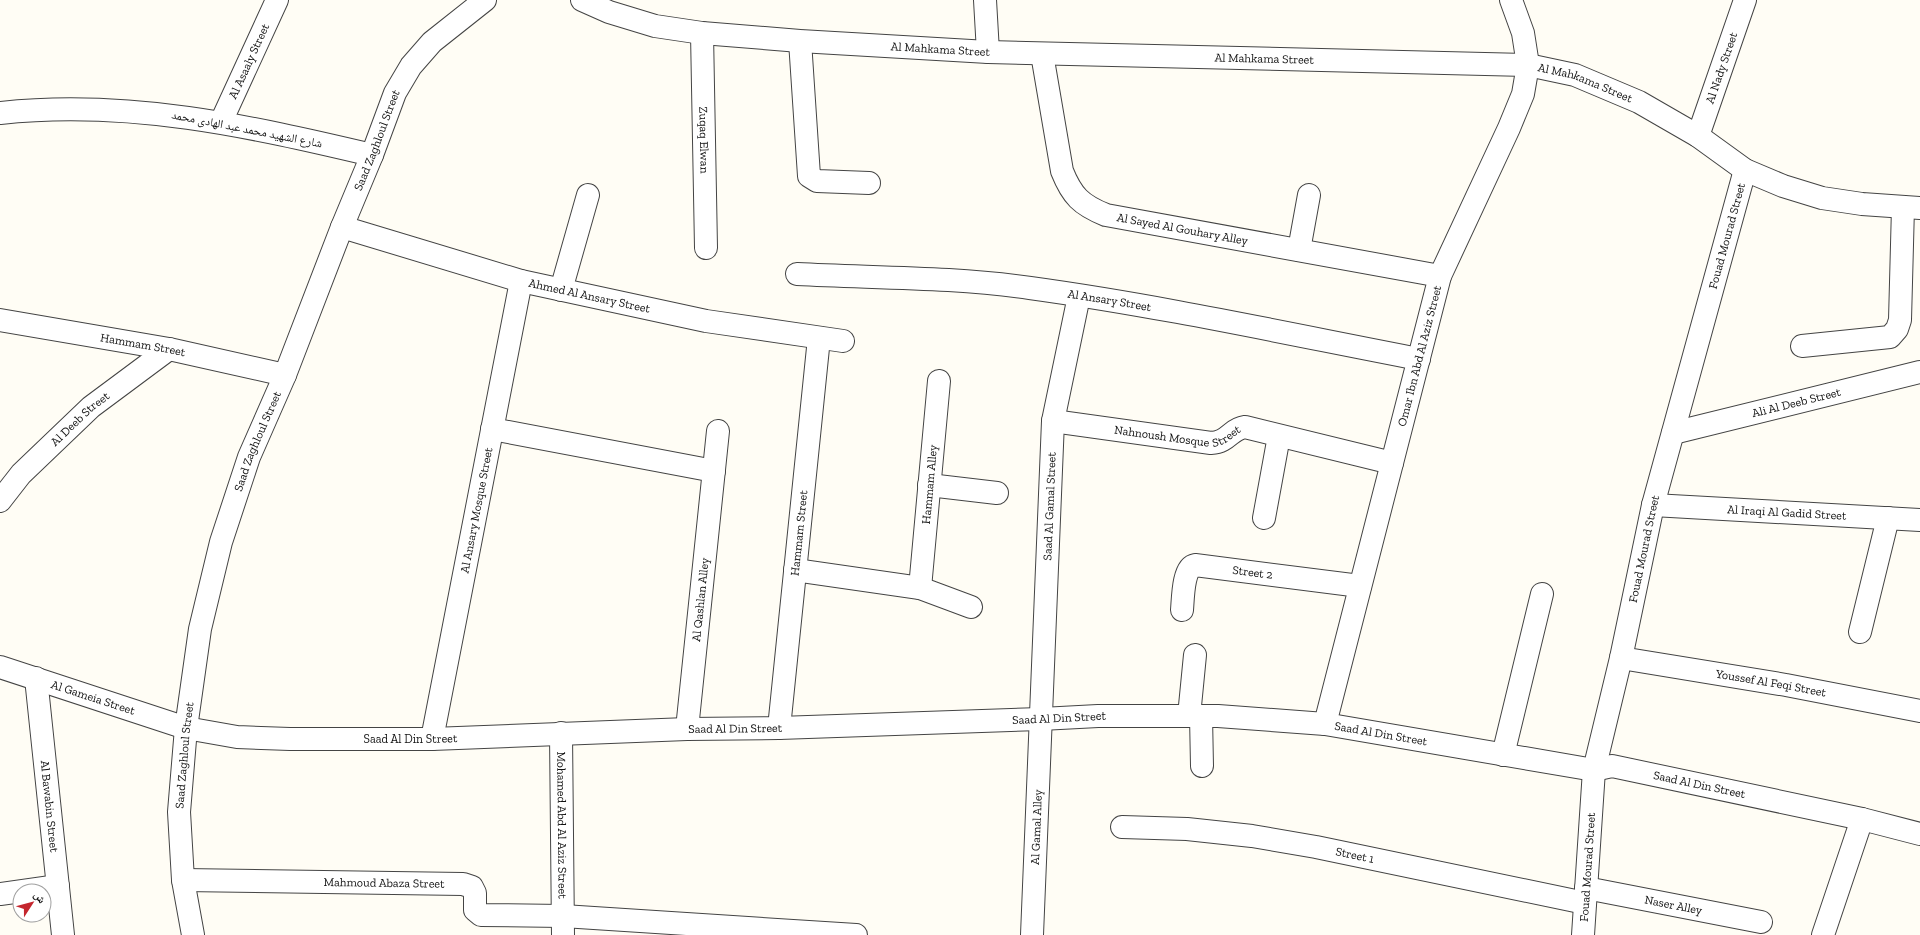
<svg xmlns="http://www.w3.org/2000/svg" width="1920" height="935" font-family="'Zilla Slab','Noto Naskh Arabic',serif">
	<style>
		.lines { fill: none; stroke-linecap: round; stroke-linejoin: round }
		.minor-casing { stroke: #444; stroke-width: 24 }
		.minor { stroke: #fff; stroke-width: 22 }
		.labels { text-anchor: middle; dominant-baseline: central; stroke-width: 4; stroke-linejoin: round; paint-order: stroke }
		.street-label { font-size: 12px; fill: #111; stroke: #fff }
	</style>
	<rect width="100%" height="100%" fill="#fffdf5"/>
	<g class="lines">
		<defs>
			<g id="minor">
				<path id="s1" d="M582 0 609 12 655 26 702 33 800 41 988 52 1528 65 1575 75 1639 102 1698 136 1745 170 1783 186 1822 198 1862 204 1920 208"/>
				<path d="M985 0 988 52"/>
				<path id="s2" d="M702 33 706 248"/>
				<path d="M800 41 809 176 817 181 869 183"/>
				<path id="s3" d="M1042 54 1062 171C1072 196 1081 205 1106 215L1440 276"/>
				<path d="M0 113C128 99 249 126 372 155"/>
				<path id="s4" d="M221 122 277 0"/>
				<path id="s5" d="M1698 136 1745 0"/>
				<path id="s6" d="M342 227 521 281 706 321 843 341"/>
				<path d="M1299 250 1309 195"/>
				<path id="s7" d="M797 274C874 278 954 277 1030 288 1161 306 1289 334 1419 359"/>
				<path d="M561 290 588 195"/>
				<path id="s8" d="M0 320 169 349 285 375"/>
				<path d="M1802 346 1890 337 1897 329 1900 320 1903 207"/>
				<path id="s9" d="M1053 421 1211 443C1229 442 1230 429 1245 427L1392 463"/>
				<path d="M492 429 714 471"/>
				<path id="s10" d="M1673 433 1920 372"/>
				<path d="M929 485 997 493"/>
				<path id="s11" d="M0 501 21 474 91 407 169 349"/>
				<path id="s12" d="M1653 505 1920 520"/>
				<path d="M1264 518 1279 436"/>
				<path d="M795 570 920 588 971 607"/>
				<path id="s13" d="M920 588 939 381"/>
				<path id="s14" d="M1182 610C1183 599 1183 567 1195 565L1360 586"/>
				<path d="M1860 632 1888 518"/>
				<path id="s15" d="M1621 658 1786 685 1920 711"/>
				<path id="s16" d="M0 667 186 728 237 737 290 739H432L687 729 779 728 1041 719 1098 716H1218L1325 724 1594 770 1612 766 1862 819 1920 834"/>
				<path id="s17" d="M36 678 63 935"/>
				<path d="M1189 716 1195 655"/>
				<path d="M1201 716 1202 766"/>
				<path id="s18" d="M1325 724 1440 276 1509 128 1523 94 1528 65 1523 33 1511 0"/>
				<path id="s19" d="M779 728 819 338"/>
				<path id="s20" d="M687 729 718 431"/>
				<path id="s21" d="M561 733 563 935"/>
				<path id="s22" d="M432 739 521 281"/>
				<path d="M1503 755 1542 594"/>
				<path id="s23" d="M1122 827 1187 829 1252 836 1316 847 1585 903"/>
				<path id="s24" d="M183 880 463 884 472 887 475 893V910L481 915 563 916 856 935"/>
				<path id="s25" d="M1586 888 1761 922"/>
				<path d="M0 894 58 886"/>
				<path id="s26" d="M193 935 183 880 179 812 186 728 200 629 221 542 249 457 285 375 342 227 372 155 395 93 411 66 432 42 485 0"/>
				<path id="s27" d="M1032 935 1053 421 1079 296"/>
				<path id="s28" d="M1583 935 1594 770 1621 658 1653 505 1745 170"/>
				<path d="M1823 935 1862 819"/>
			</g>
		</defs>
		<use href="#minor" class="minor-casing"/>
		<use href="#minor" class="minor"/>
	</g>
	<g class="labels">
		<g class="street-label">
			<text stroke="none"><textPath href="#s1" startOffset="364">Al Mahkama Street</textPath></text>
			<text stroke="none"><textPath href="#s1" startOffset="688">Al Mahkama Street</textPath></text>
			<text stroke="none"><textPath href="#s4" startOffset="67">Al Asaaly Street</textPath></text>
			<text stroke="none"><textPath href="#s5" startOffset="72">Al Nady Street</textPath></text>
			<text stroke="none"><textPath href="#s1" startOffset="1012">Al Mahkama Street</textPath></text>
			<text transform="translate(247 129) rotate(11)">شارع الشهيد محمد عبد الهادى محمد</text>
			<text stroke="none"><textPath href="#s26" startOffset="829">Saad Zaghloul Street</textPath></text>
			<text stroke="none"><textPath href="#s2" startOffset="107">Zuqaq Elwan</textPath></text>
			<text stroke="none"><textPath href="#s3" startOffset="261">Al Sayed Al Gouhary Alley</textPath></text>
			<text stroke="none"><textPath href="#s28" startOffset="716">Fouad Mourad Street</textPath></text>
			<text stroke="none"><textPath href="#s6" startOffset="257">Ahmed Al Ansary Street</textPath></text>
			<text stroke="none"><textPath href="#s7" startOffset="314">Al Ansary Street</textPath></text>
			<text stroke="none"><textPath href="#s8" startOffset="145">Hammam Street</textPath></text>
			<text stroke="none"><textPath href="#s18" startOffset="380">Omar Ibn Abd Al Aziz Street</textPath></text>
			<text stroke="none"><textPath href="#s10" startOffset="127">Ali Al Deeb Street</textPath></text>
			<text stroke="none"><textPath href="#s11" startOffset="115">Al Deeb Street</textPath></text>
			<text stroke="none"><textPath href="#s9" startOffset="127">Nahnoush Mosque Street</textPath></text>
			<text stroke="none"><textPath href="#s26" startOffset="505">Saad Zaghloul Street</textPath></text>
			<text stroke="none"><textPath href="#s13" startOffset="104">Hammam Alley</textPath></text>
			<text stroke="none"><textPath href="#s27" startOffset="429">Saad Al Gamal Street</textPath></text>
			<text stroke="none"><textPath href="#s22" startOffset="233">Al Ansary Mosque Street</textPath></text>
			<text stroke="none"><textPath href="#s12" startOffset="134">Al Iraqi Al Gadid Street</textPath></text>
			<text stroke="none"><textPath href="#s19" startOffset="196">Hammam Street</textPath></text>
			<text stroke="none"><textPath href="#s28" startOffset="392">Fouad Mourad Street</textPath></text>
			<text stroke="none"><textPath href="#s14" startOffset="107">Street 2</textPath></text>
			<text stroke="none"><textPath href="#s20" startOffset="130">Al Qashlan Alley</textPath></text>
			<text stroke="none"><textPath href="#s15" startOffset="152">Youssef Al Feqi Street</textPath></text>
			<text stroke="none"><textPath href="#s16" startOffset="98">Al Gameia Street</textPath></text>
			<text stroke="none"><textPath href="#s16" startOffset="1070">Saad Al Din Street</textPath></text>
			<text stroke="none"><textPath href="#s16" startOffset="746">Saad Al Din Street</textPath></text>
			<text stroke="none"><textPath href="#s16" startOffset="1393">Saad Al Din Street</textPath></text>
			<text stroke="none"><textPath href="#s16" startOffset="421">Saad Al Din Street</textPath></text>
			<text stroke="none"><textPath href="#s26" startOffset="181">Saad Zaghloul Street</textPath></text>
			<text stroke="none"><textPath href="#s16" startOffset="1717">Saad Al Din Street</textPath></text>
			<text stroke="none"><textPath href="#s17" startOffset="129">Al Bawabin Street</textPath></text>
			<text stroke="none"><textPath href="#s21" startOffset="92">Mohamed Abd Al Aziz Street</textPath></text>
			<text stroke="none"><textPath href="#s27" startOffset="108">Al Gamal Alley</textPath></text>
			<text stroke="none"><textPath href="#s23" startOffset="235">Street 1</textPath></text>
			<text stroke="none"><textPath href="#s28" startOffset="68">Fouad Mourad Street</textPath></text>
			<text stroke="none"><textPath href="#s24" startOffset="201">Mahmoud Abaza Street</textPath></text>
			<text stroke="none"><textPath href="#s25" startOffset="89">Naser Alley</textPath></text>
		</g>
	</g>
	<g transform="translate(32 903) rotate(54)"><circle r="19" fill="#ffffff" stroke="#a0a0a0"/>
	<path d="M0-3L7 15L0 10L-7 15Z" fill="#c4262e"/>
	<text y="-6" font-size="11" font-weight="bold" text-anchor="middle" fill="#111111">ش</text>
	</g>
</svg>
